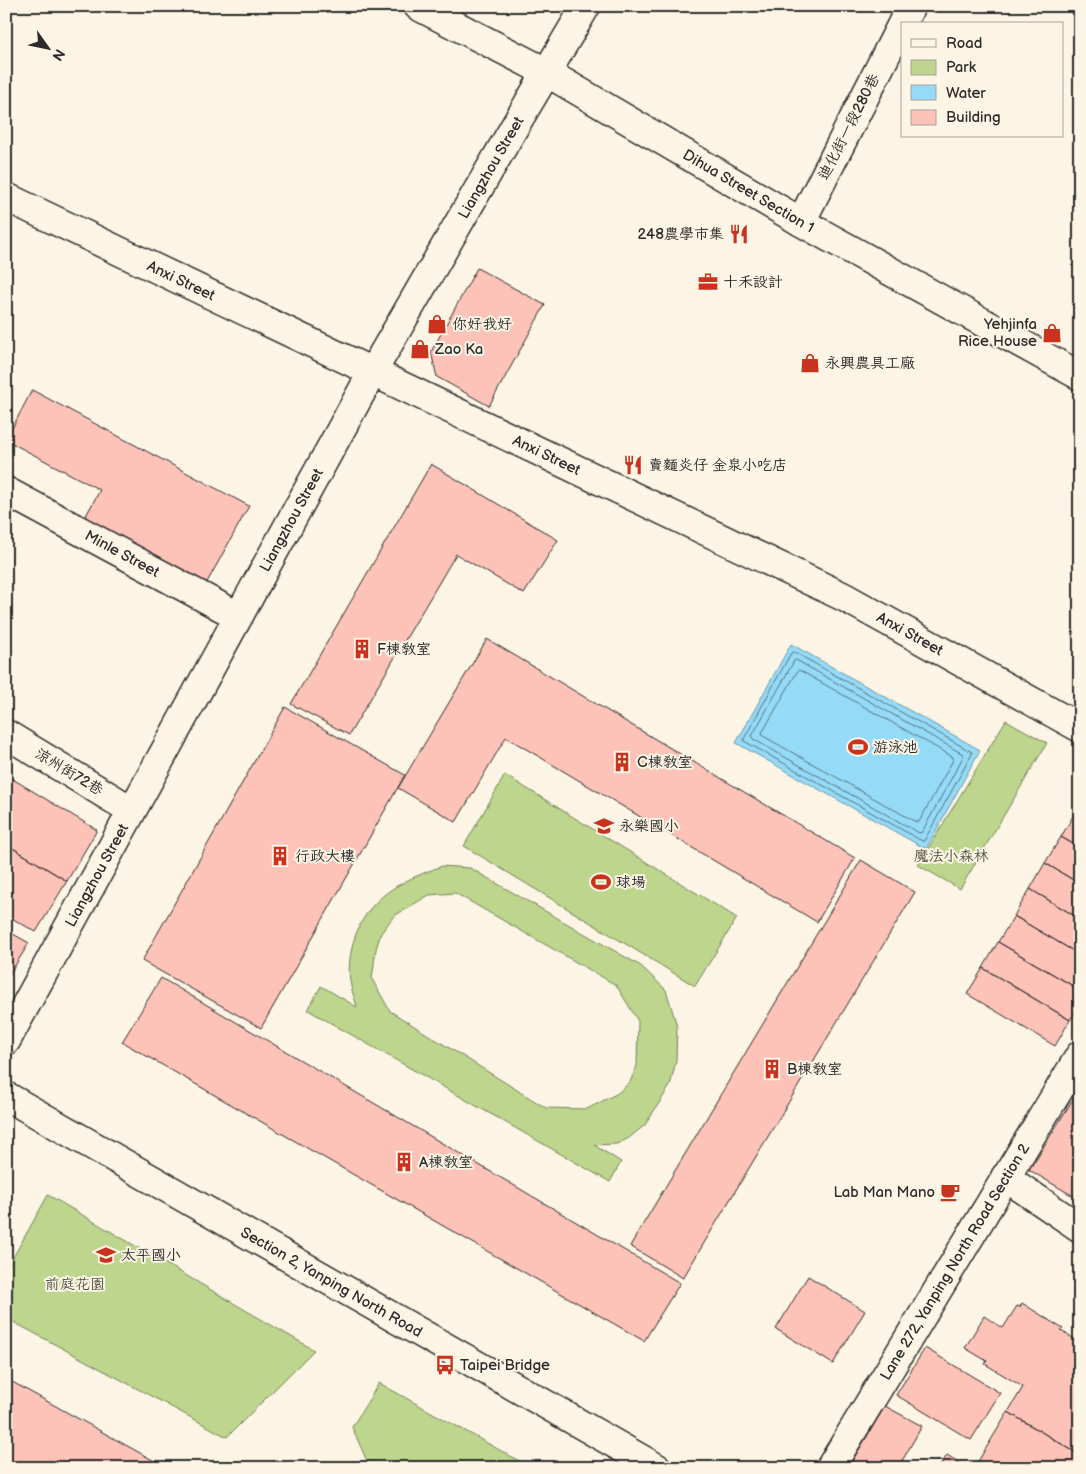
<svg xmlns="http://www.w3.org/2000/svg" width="1086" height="1474" font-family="'Balsamiq Sans','LXGW WenKai TC',sans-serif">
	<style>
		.green { fill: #bdd58c; stroke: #74805c; fill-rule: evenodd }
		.water { fill: #95dbf7; stroke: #6b95a5 }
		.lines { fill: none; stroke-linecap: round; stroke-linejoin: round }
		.shore { stroke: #55717d; stroke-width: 1 }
		.building { fill: #fdc2b8; stroke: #2b2b2b }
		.minor-casing { stroke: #2b2b2b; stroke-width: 31 }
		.minor { stroke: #fcf5e5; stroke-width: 28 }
		.labels { text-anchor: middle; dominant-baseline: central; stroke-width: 4; stroke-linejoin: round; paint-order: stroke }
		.street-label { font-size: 15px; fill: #2b2b2b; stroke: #fcf5e5 }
		.poi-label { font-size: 15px; fill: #2b2b2b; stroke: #fcf5e5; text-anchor: start }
		.park-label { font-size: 15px; fill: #505643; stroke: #fcf5e5 }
	</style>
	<rect width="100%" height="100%" fill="#fcf5e5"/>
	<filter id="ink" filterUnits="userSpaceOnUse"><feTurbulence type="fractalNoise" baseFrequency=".02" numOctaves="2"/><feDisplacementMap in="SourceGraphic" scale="10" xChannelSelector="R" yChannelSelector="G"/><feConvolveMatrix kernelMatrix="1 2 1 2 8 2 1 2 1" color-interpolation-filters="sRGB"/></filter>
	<g filter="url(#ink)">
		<path class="green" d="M1006 720 1047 743 960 889 918 865Z
			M505 775 737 918 695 986 464 846Z
			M442 866 470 868 641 966 666 990 677 1026 676 1061 670 1086 645 1125 629 1138 617 1144 594 1145 621 1162 610 1182 308 1010 321 986 357 1007C355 998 351 990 350 981 348 967 350 956 353 943 367 896 399 882 442 866ZM455 893 616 985 638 1021 637 1066 630 1082 618 1093 587 1109 546 1108 390 1011 372 979 376 949 381 933 394 916 429 895Z
			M48 1195 314 1350 227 1437 6 1318V1270Z
			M379 1383 532 1468H370L352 1427Z"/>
		<path class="water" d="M791 644 980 750 926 849 736 743Z"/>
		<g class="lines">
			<path class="shore" d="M794 652 972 752V754L924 841H922L744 741V739L791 653Z
				M796 660 963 754V757L922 832 919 833 753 739 752 736 794 661Z
				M799 670 953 757V760L919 822H916L763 736 762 733 797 672Z"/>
		</g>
		<path class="building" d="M477 268 545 305 489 406 437 377 431 352Z
			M32 390 249 506 205 586 83 521 100 490 6 440Z
			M431 464 558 540 524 594 456 554 349 735 291 704Z
			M487 639 855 858 817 922 506 737 456 822 398 788Z
			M285 707 405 775 261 1028 142 961Z
			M11 778 97 830 67 881 6 844V786Z
			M1076 811 1080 813V848L1061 837Z
			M1061 837 1080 848V884L1045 863Z
			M6 844 67 881 36 932 6 915Z
			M861 860 915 892 683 1278 630 1246Z
			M1045 863 1080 884V919L1030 889Z
			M1030 889 1080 919V955L1014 916Z
			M1014 916 1080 955V990L998 942Z
			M6 930 29 943 6 980Z
			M998 942 1080 990V1005L1070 1020 983 968Z
			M983 968 1070 1020 1055 1046 967 994Z
			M161 978 680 1283 644 1341 122 1042Z
			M1080 1088V1200L1029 1170Z
			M808 1276 865 1311 833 1364 776 1329Z
			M1022 1303 1063 1329 1061 1331 1080 1342V1455L1008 1412 1023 1387 985 1364 987 1361 965 1348 984 1316 1003 1328 1017 1306 1020 1307Z
			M925 1348 1000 1393 971 1440 896 1395Z
			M7 1379 167 1468H6Z
			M885 1406 922 1426 898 1468H848Z
			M1008 1412 1080 1455 1073 1468H974Z
			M947 1455 966 1467 965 1468H939Z"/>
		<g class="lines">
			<defs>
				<g id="minor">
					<path id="s1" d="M418 6 546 72 801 222 1080 376"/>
					<path id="s2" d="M6 197 844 597 1080 728"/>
					<path d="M801 222 911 6"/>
					<path id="s3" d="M6 491 238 616"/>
					<path d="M6 734 131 810"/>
					<path id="s4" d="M6 1041 373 371 519 119 586 6"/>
					<path id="s5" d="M6 1096 657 1468"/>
					<path d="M1005 1177 1080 1228"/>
					<path id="s6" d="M830 1468 1080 1055"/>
				</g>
			</defs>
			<use href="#minor" class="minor-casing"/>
			<use href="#minor" class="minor"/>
		</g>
	</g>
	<defs>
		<symbol id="restaurant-bare" viewBox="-9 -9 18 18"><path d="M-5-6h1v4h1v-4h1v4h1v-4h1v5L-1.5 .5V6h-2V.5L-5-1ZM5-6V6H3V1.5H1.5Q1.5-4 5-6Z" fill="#c8321e" stroke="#fcf5e5" stroke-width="2.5" paint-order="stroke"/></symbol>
		<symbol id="office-bare" viewBox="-9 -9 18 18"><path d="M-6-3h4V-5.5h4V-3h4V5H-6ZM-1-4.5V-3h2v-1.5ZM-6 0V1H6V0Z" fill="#c8321e" stroke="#fcf5e5" stroke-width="2.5" paint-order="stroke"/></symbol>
		<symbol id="shop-bare" viewBox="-9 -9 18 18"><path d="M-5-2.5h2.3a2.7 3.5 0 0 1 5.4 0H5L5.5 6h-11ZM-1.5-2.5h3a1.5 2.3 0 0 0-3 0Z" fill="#c8321e" stroke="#fcf5e5" stroke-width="2.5" paint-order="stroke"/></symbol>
		<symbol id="building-bare" viewBox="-9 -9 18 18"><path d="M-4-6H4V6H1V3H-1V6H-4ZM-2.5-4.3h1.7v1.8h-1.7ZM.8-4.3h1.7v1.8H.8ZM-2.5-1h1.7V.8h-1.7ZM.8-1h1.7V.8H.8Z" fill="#c8321e" stroke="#fcf5e5" stroke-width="2.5" paint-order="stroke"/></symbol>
		<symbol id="stadium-bare" viewBox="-9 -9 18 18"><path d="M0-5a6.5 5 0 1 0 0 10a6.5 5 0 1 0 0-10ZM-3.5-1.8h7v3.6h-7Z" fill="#c8321e" stroke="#fcf5e5" stroke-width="2.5" paint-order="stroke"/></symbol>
		<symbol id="school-bare" viewBox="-9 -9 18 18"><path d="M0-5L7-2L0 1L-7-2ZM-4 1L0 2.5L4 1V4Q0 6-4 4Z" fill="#c8321e" stroke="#fcf5e5" stroke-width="2.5" paint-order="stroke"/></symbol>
		<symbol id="cafe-bare" viewBox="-9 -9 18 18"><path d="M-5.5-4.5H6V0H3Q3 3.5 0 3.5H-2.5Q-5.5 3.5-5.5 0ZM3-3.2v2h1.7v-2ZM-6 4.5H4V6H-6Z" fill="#c8321e" stroke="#fcf5e5" stroke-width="2.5" paint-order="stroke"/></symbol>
		<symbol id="bus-bare" viewBox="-9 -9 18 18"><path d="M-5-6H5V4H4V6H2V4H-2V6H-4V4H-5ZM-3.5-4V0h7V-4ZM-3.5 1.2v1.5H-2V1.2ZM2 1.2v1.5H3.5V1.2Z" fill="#c8321e" stroke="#fcf5e5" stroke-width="2.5" paint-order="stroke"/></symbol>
	</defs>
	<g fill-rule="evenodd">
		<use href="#restaurant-bare" x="725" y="220" width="28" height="28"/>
		<use href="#office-bare" x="694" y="268" width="28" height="28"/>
		<use href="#shop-bare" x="423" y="310" width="28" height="28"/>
		<use href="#shop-bare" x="1038" y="319" width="28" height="28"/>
		<use href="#shop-bare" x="406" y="335" width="28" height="28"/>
		<use href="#shop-bare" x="796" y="349" width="28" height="28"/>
		<use href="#restaurant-bare" x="619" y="451" width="28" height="28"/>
		<use href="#building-bare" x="348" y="635" width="28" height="28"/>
		<use href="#stadium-bare" x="844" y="733" width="28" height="28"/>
		<use href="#building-bare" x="608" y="748" width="28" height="28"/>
		<use href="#school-bare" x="590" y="812" width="28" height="28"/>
		<use href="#building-bare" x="266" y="842" width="28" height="28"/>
		<use href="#stadium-bare" x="587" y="868" width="28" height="28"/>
		<use href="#building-bare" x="758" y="1055" width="28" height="28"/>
		<use href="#building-bare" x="390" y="1148" width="28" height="28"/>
		<use href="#cafe-bare" x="936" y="1178" width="28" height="28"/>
		<use href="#school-bare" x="92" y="1241" width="28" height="28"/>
		<use href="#bus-bare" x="431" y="1351" width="28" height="28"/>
	</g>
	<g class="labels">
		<g class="street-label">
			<text transform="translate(849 127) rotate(-63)">迪化街一段280巷</text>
			<text stroke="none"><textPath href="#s4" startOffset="999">Liangzhou Street</textPath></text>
			<text stroke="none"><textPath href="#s1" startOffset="379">Dihua Street Section 1</textPath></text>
			<text stroke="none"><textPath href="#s2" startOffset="194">Anxi Street</textPath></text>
			<text stroke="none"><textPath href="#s2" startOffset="599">Anxi Street</textPath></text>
			<text stroke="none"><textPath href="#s4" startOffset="594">Liangzhou Street</textPath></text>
			<text stroke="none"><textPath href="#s3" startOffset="132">Minle Street</textPath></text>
			<text stroke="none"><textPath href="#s2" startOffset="1004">Anxi Street</textPath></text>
			<text transform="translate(69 772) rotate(31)">涼州街72巷</text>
			<text stroke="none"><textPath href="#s4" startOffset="189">Liangzhou Street</textPath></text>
			<text stroke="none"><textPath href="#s6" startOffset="241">Lane 272, Yanping North Road Section 2</textPath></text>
			<text stroke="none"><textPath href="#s5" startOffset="375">Section 2, Yanping North Road</textPath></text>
		</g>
		<g class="poi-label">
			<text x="724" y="234" text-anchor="end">248農學市集</text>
			<text x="723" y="282">十禾設計</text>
			<text x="452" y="324">你好我好</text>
			<text x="1037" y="324" text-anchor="end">Yehjinfa<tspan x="1037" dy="17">Rice House</tspan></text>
			<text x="435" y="349">Zao Ka</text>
			<text x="825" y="363">永興農具工廠</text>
			<text x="648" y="465">賣麵炎仔 金泉小吃店</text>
			<text x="377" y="649">F棟教室</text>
			<text x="873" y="747">游泳池</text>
			<text x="637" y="762">C棟教室</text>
			<text x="619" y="826">永樂國小</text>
			<text x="295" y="856">行政大樓</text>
			<text x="616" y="882">球場</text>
			<text x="787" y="1069">B棟教室</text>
			<text x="419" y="1162">A棟教室</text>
			<text x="935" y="1192" text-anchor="end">Lab Man Mano</text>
			<text x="121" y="1255">太平國小</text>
			<text x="460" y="1365">Taipei Bridge</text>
		</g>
		<g class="park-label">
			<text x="951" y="856">魔法小森林</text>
			<text x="75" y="1284">前庭花園</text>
		</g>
	</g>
	<rect width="1086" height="1474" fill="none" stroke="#fcf5e5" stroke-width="25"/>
	<rect x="12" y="12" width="1061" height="1449" fill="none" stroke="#2b2b2b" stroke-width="2" filter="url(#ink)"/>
	<rect x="901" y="22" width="162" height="115" fill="#fcf5e5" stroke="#a8a49b"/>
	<rect x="911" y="39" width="25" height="8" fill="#fcf5e5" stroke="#a8a49b"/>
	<text x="946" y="48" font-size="15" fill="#2b2b2b">Road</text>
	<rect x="911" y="60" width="25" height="15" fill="#bdd58c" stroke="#a8a49b"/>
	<text x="946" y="72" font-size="15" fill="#2b2b2b">Park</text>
	<rect x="911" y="85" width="25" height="15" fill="#95dbf7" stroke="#a8a49b"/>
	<text x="946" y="98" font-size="15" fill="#2b2b2b">Water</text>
	<rect x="911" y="110" width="25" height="15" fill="#fdc2b8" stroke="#a8a49b"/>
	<text x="946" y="122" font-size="15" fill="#2b2b2b">Building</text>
	<g transform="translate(48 48) rotate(123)" stroke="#fcf5e5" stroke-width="4" paint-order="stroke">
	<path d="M0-4L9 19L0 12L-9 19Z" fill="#2b2b2b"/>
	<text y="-8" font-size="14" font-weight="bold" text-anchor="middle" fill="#2b2b2b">N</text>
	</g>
</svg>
